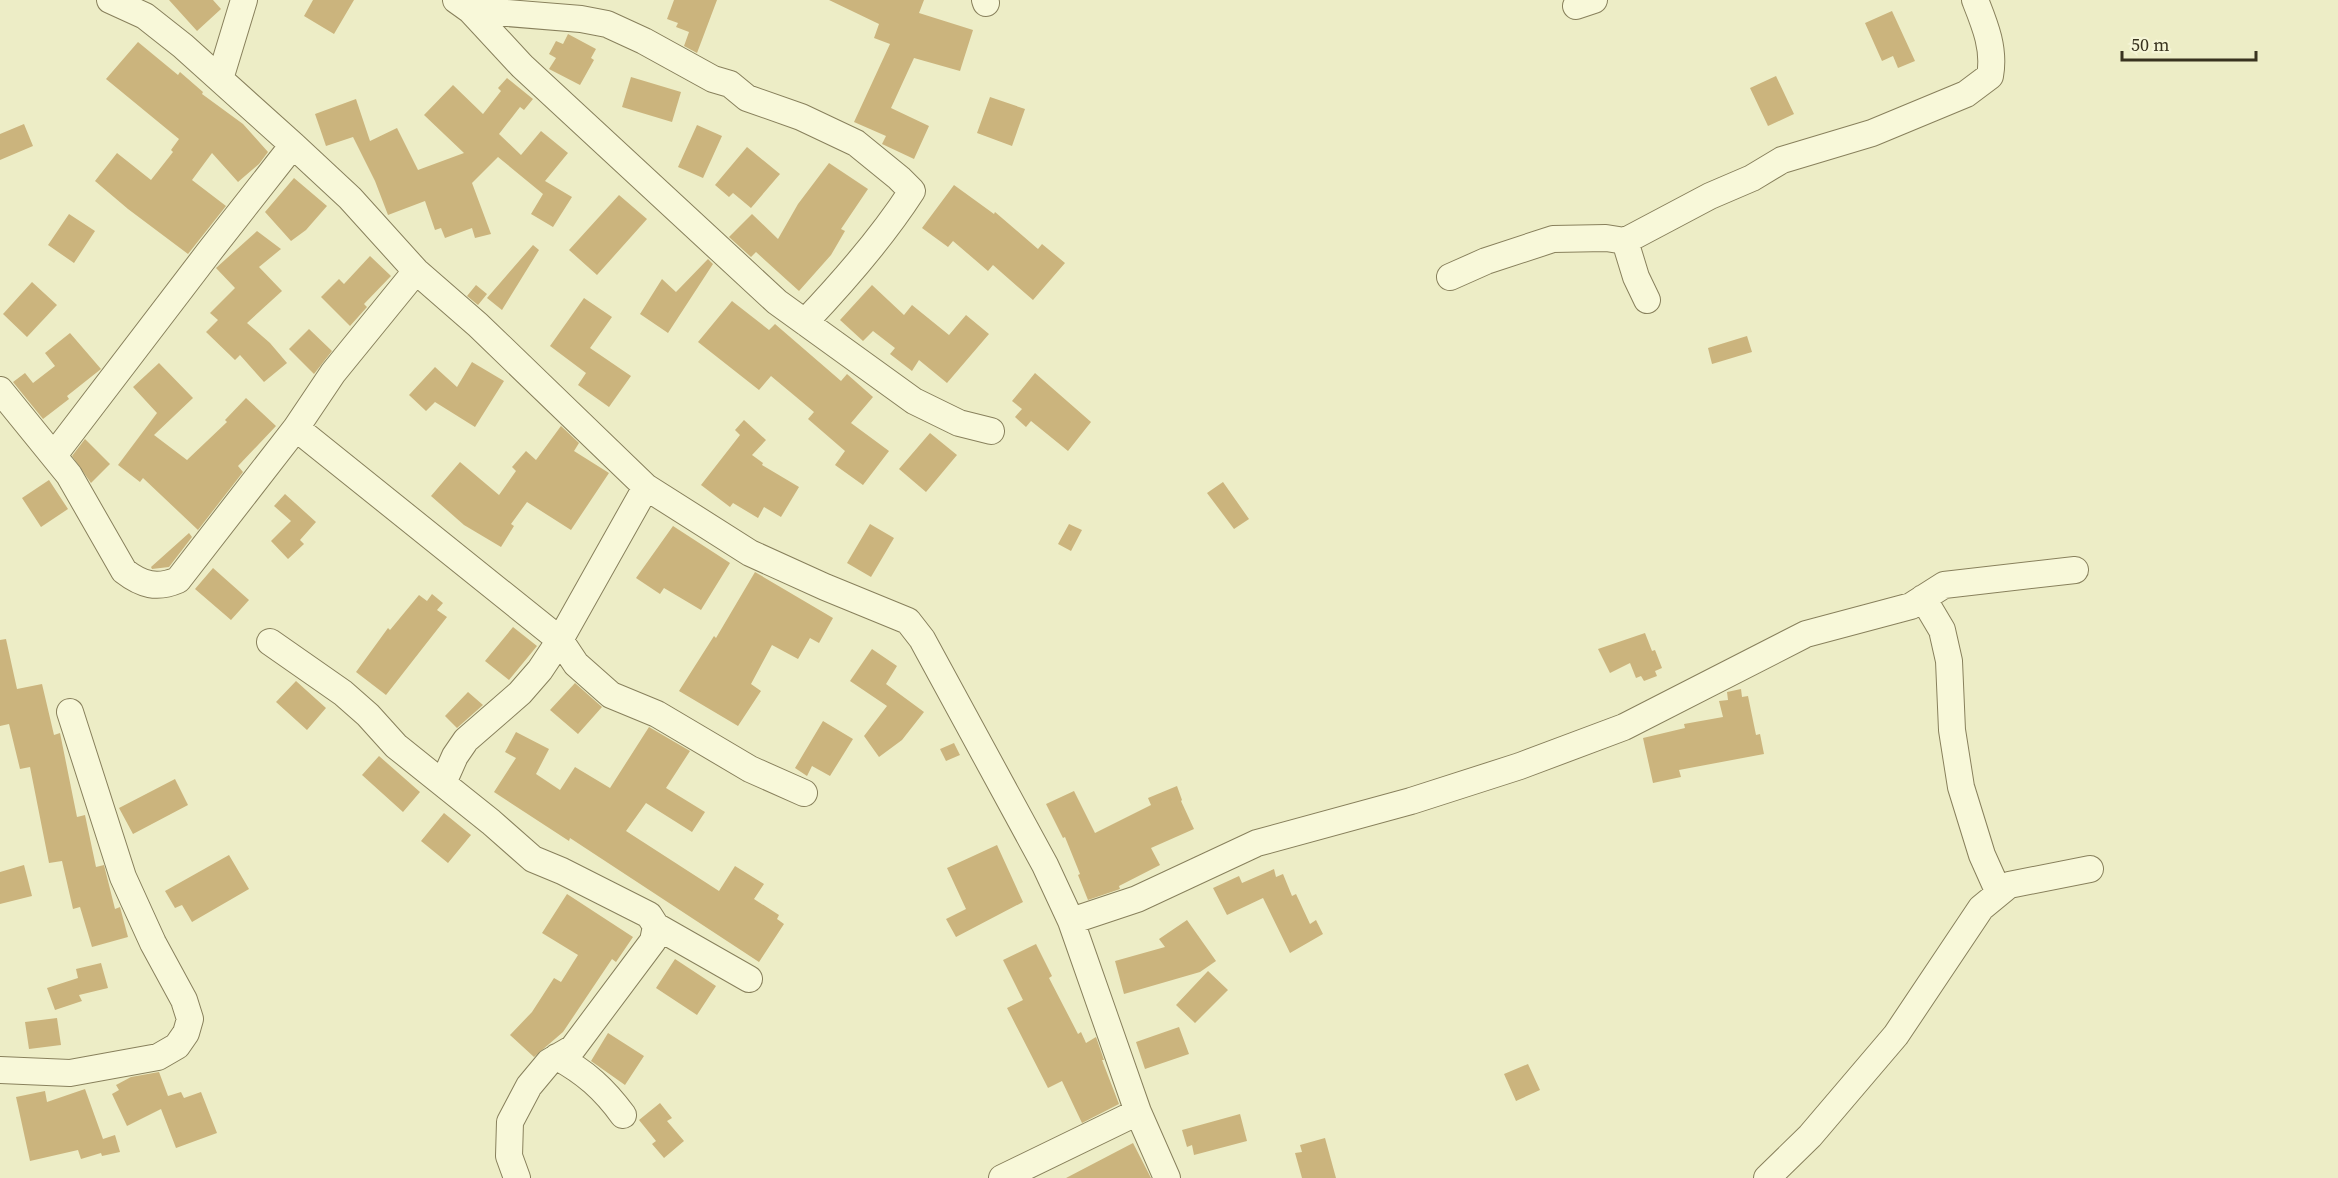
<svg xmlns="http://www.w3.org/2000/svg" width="2338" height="1178" font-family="'Source Serif 4',serif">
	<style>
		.building { fill: #cbb47d }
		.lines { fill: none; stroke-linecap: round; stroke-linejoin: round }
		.minor-casing { stroke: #88805c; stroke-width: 28 }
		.minor { stroke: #f8f8d9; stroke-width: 26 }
	</style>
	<rect width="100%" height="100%" fill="#ededc6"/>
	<path class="building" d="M169 0H213L221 9 197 31Z
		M313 0H354L334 34 304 16Z
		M674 0H717L697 53 684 46 689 32 676 27 678 23 667 19Z
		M829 0H924L919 13 973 30 960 71 914 58 891 108 929 126 914 159 882 144 886 136 854 122 890 44 874 38 879 24Z
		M1892 11 1915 61 1898 68 1893 56 1882 61 1865 23Z
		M568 34 596 49 591 58 594 60 580 85 549 69 556 58 549 54 556 41 563 44Z
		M138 42 178 75 180 72 203 92 202 94 243 124 268 152 259 164 238 182 212 153 192 180 226 206 188 254 128 209 95 181 117 153 151 180 173 152 171 150 179 139 106 79Z
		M1776 76 1794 114 1768 126 1750 88Z
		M631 77 681 92 672 122 622 107Z
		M507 78 533 99 524 110 520 107 499 134 521 155 541 131 568 153 545 181 572 197 553 227 531 214 543 194 498 157 472 183 491 234 475 238 472 228 445 238 441 228 435 230 425 201 388 215 375 181 353 137 326 146 315 114 356 99 370 141 397 128 418 170 464 153 424 115 453 85 483 114 501 91 498 88Z
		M990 97 1025 109 1012 146 977 133Z
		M24 124 33 146 0 160V134Z
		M697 125 722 136 703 178 678 167Z
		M747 147 780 174 751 208 733 193 729 197 715 185Z
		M829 163 868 189 841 229 845 231 831 255 799 291 756 252 751 257 729 237 752 214 778 239 798 204Z
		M294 178 327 206 306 230 291 241 265 212Z
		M954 185 994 214 995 212 1038 249 1042 244 1065 263 1033 300 993 265 988 271 953 241 948 247 922 228Z
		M619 195 647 219 597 275 569 250Z
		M69 214 95 231 74 263 48 245Z
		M257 231 281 249 259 267 282 291 247 323 270 343 287 363 264 382 240 355 235 360 206 332 218 320 210 313 235 288 216 268Z
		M533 245 539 250 502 310 487 298Z
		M370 256 391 276 364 304 367 307 350 326 321 297 339 279 344 284Z
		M708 259 713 264 668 333 640 314 662 279 676 292Z
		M32 282 57 305 27 337 3 314Z
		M476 285 487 294 478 305 467 296Z
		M872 285 904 315 912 305 949 335 966 315 989 334 947 383 919 360 912 371 890 354 895 348 873 331 863 341 840 320Z
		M584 298 612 317 590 348 631 376 609 407 578 385 586 373 550 346Z
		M732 301 769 330 775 324 841 381 847 374 873 397 851 423 889 451 863 485 835 465 845 451 808 419 814 412 771 376 759 390 698 342Z
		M309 329 332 351 314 374 289 349Z
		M70 333 101 369 67 396 69 399 43 419 13 382 25 373 33 383 55 366 45 353Z
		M1747 336 1752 352 1712 364 1708 348Z
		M472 362 504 381 475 427 435 402 426 411 409 395 435 367 457 387Z
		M159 363 193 398 154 435 187 460 227 422 225 420 246 398 276 426 238 466 243 472 198 530 143 478 140 482 118 465 157 413 133 387Z
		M1035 373 1091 422 1068 451 1031 421 1026 427 1015 417 1022 409 1012 401Z
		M744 420 766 440 752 455 763 463 762 465 799 487 781 517 764 507 758 518 733 503 730 507 701 485 740 435 735 430Z
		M561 426 579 443 574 451 609 473 571 530 527 502 511 524 514 526 501 547 464 525 431 496 460 462 499 495 516 471 512 467 526 451 536 460Z
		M930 433 957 455 926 492 899 469Z
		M85 439 110 464 91 483 72 456Z
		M49 480 68 509 41 527 22 498Z
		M1223 482 1249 519 1234 529 1207 493Z
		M285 494 316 522 300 540 304 544 288 559 271 541 291 521 274 506Z
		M870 524 894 538 871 577 847 563Z
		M1069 524 1082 530 1071 551 1058 544Z
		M673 526 730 563 701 610 664 588 660 594 636 578Z
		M189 533 192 537 169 567 152 569 151 567Z
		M213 568 249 600 231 620 195 589Z
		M755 572 833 618 819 643 810 638 798 659 772 645 751 684 761 691 738 726 679 691 714 636 716 638Z
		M432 594 443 603 437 610 447 617 386 695 356 672 388 628 390 630 419 595 427 601Z
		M513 627 537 646 509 680 485 661Z
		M1645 633 1652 651 1655 650 1662 668 1655 671 1657 676 1644 681 1641 676 1636 678 1630 663 1610 673 1598 649Z
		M6 639 17 689 42 684 54 735 60 733 77 817 85 815 96 867 104 865 115 909 120 907 128 937 92 947 80 907 73 909 62 861 49 863 30 767 20 769 9 724 0 726V640Z
		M872 649 897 666 886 684 924 712 902 740 879 757 864 736 887 706 850 681Z
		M296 681 326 708 307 730 276 702Z
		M575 683 602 707 578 734 550 710Z
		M1741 689 1742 697 1748 696 1756 735 1760 734 1764 754 1679 770 1681 777 1653 783 1643 738 1685 728 1684 724 1723 717 1719 701 1728 700 1727 692Z
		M468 692 483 705 457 728 445 716Z
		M823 721 853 739 830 776 812 766 807 776 795 768Z
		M649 727 690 751 666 788 705 812 692 832 646 803 626 831 719 891 735 866 764 884 754 899 779 915 777 919 784 924 759 962 570 838 569 841 494 792 516 758 505 752 516 732 549 749 536 774 560 790 575 767 610 788Z
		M954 743 960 755 946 761 940 749Z
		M379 756 420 792 403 812 362 775Z
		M175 779 188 805 133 834 119 808Z
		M1177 786 1182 800 1181 801 1194 829 1151 848 1160 865 1119 886 1120 889 1088 900 1078 875 1080 874 1065 837 1063 838 1046 804 1074 791 1095 833 1151 805 1148 798Z
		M444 813 471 835 448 863 421 841Z
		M997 845 1023 902 956 937 946 919 966 909 947 868Z
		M229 855 249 889 192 922 182 905 175 908 165 891Z
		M24 865 32 896 0 904V872Z
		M1274 869 1276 877 1283 874 1292 896 1296 894 1310 924 1316 920 1323 934 1290 953 1263 898 1227 915 1213 888 1239 876 1242 883Z
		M567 894 633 937 616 962 612 959 563 1032 534 1057 510 1035 532 1012 554 978 561 982 578 955 542 933Z
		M1187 920 1216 961 1200 972 1124 994 1115 961 1165 947 1159 939Z
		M1036 944 1052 976 1049 978 1078 1034 1081 1032 1086 1043 1096 1037 1104 1060H1102L1119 1104 1082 1123 1062 1081 1048 1088 1007 1008 1023 1000 1003 960Z
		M675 959 716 986 697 1015 656 988Z
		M101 963 108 988 79 995 82 1001 55 1010 47 988 78 978 76 969Z
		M1208 971 1228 990 1195 1023 1176 1005Z
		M57 1018 61 1045 29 1049 25 1022Z
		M1179 1027 1189 1054 1145 1069 1136 1042Z
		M608 1033 644 1056 625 1085 591 1061Z
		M1528 1064 1540 1090 1516 1101 1504 1074Z
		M159 1072 168 1096 181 1092 184 1098 201 1092 217 1133 176 1148 161 1109 127 1126 112 1094 119 1090 116 1085 131 1077Z
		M85 1089 103 1139 115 1135 120 1152 102 1156 101 1153 81 1159 78 1150 30 1161 16 1097 45 1091 47 1102Z
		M660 1103 672 1118 667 1121 684 1141 664 1158 652 1144 656 1141 639 1120Z
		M1240 1114 1247 1141 1194 1155 1192 1145 1187 1147 1182 1130Z
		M1325 1138 1336 1178H1302L1295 1153 1302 1152 1300 1145Z
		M1133 1143 1151 1178H1066Z"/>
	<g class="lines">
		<defs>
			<path id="minor" d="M110 0 145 16 183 46 293 145 350 198 416 271 478 325 646 487 750 553 825 587 908 621 922 639 1045 865 1071 921 1138 1112 1167 1178
				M456 0 470 10 522 66 777 302 914 401 959 423 991 431
				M985 0 986 3
				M1576 6 1594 0
				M470 10 581 19 607 24 644 41 713 79 730 84 747 98 801 117 856 143 899 178 912 191C881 239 844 281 805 322
				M220 79 244 0
				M1625 241 1636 277 1647 300
				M1450 277 1486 261 1553 239 1606 238 1625 241 1710 196 1752 178 1782 160 1872 133 1966 94 1990 76C1995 49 1985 25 1975 0
				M0 390 69 475 124 571C142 585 157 589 178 580L296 428 333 373 416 271
				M296 428 560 640 576 664 611 695 657 714 750 769 804 793
				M54 455 209 252 293 145
				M1923 598 1942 630 1949 661 1952 730 1961 787 1982 855 1999 893
				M270 642 343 693 368 715 396 746 491 822 533 859 562 871 649 915 656 926 749 979
				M443 783 455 756 466 740 520 693 540 670 560 640 646 487
				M1071 921 1137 899 1257 843 1411 801 1520 766 1624 727 1806 634 1911 606 1944 585 2075 570
				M557 1057C585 1072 604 1089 623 1115
				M0 1070 70 1073 158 1057 177 1046 186 1033 190 1019 184 1000 153 943 123 877 70 712
				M517 1178 509 1156 510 1122 529 1086 549 1062 573 1048 653 941 656 926
				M1002 1178 1138 1112
				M1767 1178 1810 1136 1896 1035 1981 908 2009 885 2090 869"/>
		</defs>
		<use href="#minor" class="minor-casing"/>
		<use href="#minor" class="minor"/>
	</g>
	<path d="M2122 51v9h134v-9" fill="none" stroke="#39331f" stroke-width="3"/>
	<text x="2131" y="51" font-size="18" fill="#39331f" stroke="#f5f5d6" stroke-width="4.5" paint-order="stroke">50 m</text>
</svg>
